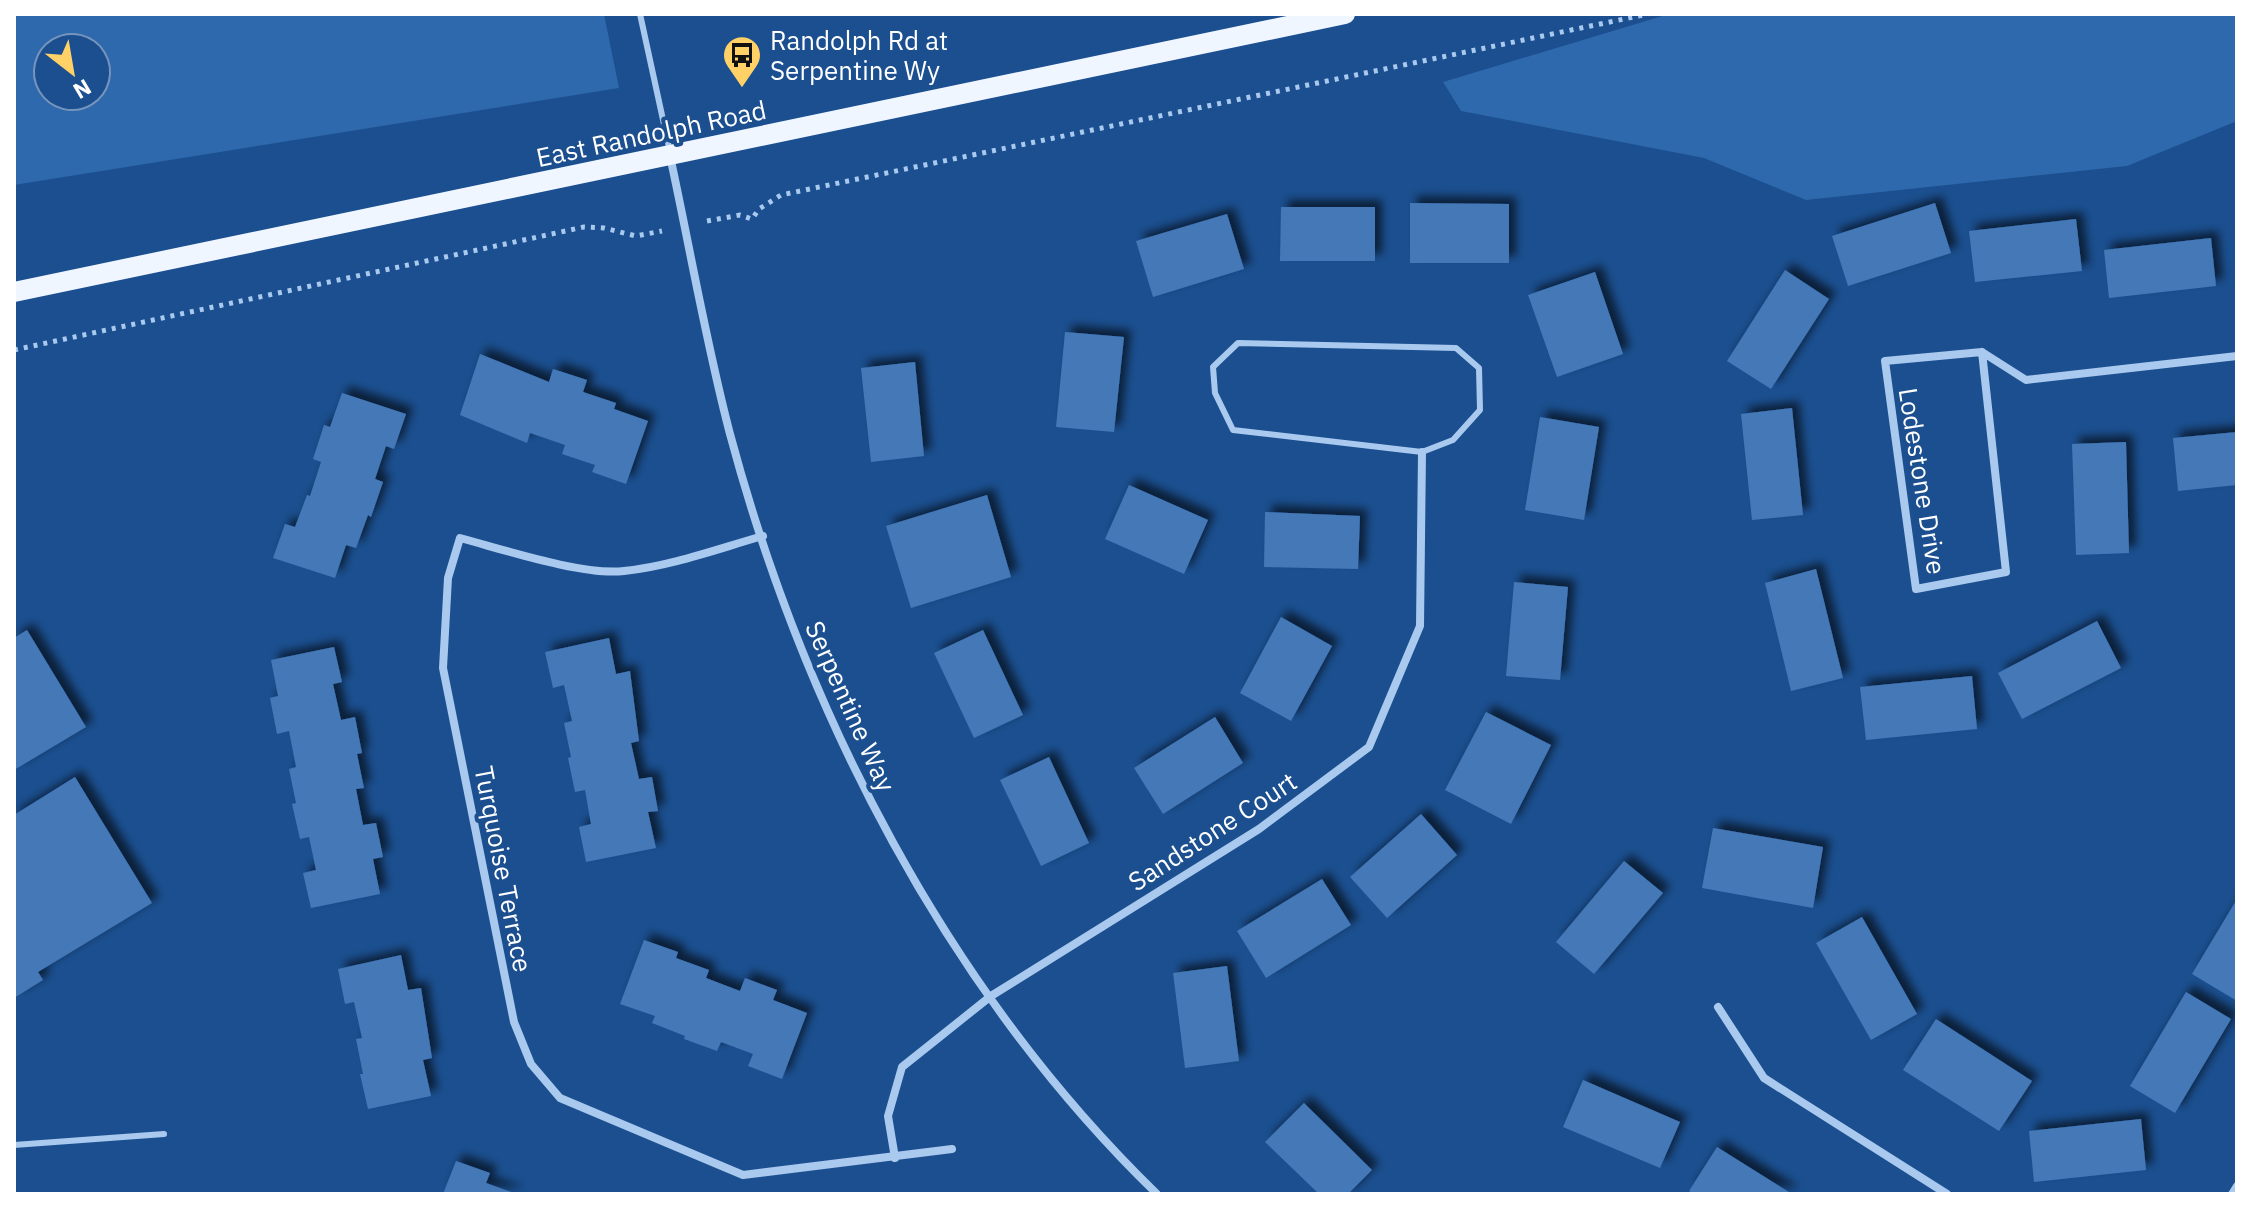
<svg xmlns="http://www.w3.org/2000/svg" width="2251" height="1208" font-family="'IBM Plex Sans',sans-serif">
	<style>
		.green { fill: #2e69ad; fill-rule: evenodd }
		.building { fill: #4478b7; filter: url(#shadow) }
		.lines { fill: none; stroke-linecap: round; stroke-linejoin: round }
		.path { stroke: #a9c9ee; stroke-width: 5; stroke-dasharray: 4 6; stroke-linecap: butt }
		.lane { stroke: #a9c9ee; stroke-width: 6 }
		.street { stroke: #a9c9ee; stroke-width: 8 }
		.primary { stroke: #f0f6ff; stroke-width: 20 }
		.labels { text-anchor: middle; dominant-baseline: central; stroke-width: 8; stroke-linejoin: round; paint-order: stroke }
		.poi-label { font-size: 26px; fill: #fff; stroke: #1b4f8f; text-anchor: start }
		.street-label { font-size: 26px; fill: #fff; stroke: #1b4f8f }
	</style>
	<defs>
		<filter id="shadow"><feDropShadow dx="7" dy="-7" stdDeviation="4" flood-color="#0009"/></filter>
	</defs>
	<rect width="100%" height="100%" fill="#1b4f8f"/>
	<path class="green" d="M14 14H604L619 88 14 185ZM48 48H96V96H48Z
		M1669 14H2237V121L2127 166 1806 200 1704 158 1461 111 1443 82Z"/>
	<path class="building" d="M1410 203 1509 204V263H1410Z
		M1935 203 1951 253 1848 286 1832 236Z
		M1281 207H1375V261H1280Z
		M1227 214 1244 269 1153 297 1136 241Z
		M2076 219 2082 271 1975 282 1969 231Z
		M2211 238 2216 286 2109 298 2104 250Z
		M1785 270 1829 299 1771 389 1727 361Z
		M1595 272 1623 354 1557 377 1528 295Z
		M1065 332 1124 337 1114 432 1056 427Z
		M480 354 549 382 553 369 587 380 583 392 616 403 614 409 648 421 626 484 592 472 595 465 562 454 565 445 530 433 527 443 460 415Z
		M915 362 924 456 871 462 861 368Z
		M342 393 406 414 394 449 386 446 375 479 383 482 371 517 368 515 356 548 346 545 335 578 273 558 285 524 295 527 307 495 310 496 321 462 313 459 324 425 330 427Z
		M1792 408 1803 515 1752 520 1741 414Z
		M1540 417 1599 427 1584 520 1525 510Z
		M2237 432V485L2178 491 2173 438Z
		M2126 442 2129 553 2076 555 2072 444Z
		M1129 485 1208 520 1184 574 1105 539Z
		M987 495 1011 577 911 608 886 526Z
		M1265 512 1360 516 1358 569 1264 567Z
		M1816 569 1843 678 1791 691 1765 583Z
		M1514 582 1568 587 1560 680 1506 676Z
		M1281 617 1332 646 1291 721 1240 693Z
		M2097 621 2121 668 2022 719 1998 673Z
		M27 630 86 727 14 770V638Z
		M983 630 1023 715 974 738 934 653Z
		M609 638 616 674 630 671 639 741 631 743 639 779 652 777 658 811 648 812 656 848 586 862 579 827 591 824 585 790 575 792 568 758 571 757 564 723 572 721 564 685 553 688 545 652Z
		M334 647 342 682 333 684 341 720 355 717 362 753 357 754 364 788 356 789 363 825 376 823 383 857 373 859 380 894 311 908 303 873 316 870 309 837 300 839 292 804 296 803 289 769 296 767 289 731 277 734 270 698 278 696 271 660Z
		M1972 676 1977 729 1866 740 1860 687Z
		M1486 712 1551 745 1511 824 1445 790Z
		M1215 717 1243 763 1163 814 1134 768Z
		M1049 757 1089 843 1041 866 1000 780Z
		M75 777 152 903 38 972 43 980 14 998V815Z
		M1421 814 1457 855 1387 918 1350 877Z
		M1713 828 1823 847 1813 908 1702 888Z
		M1624 861 1663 893 1594 974 1556 942Z
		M1322 879 1351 925 1266 978 1237 931Z
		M2237 899V1001L2192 974Z
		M1862 917 1917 1014 1871 1040 1816 943Z
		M644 940 678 952 676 958 709 970 706 978 740 991 745 978 777 990 773 1000 807 1013 782 1079 748 1066 753 1054 721 1042 717 1051 684 1039 685 1036 652 1023 655 1016 620 1004Z
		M401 955 408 990 421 988 432 1058 423 1060 431 1096 368 1109 360 1074H363L356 1039 362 1038 354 1002 345 1004 338 969Z
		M1227 966 1239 1061 1185 1068 1173 973Z
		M2186 992 2231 1019 2175 1113 2130 1086Z
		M1936 1019 2032 1081 1999 1131 1903 1070Z
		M1583 1080 1680 1122 1660 1168 1563 1127Z
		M1304 1103 1372 1170 1348 1194H1319L1265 1142Z
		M2141 1119 2146 1170 2034 1182 2029 1131Z
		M1717 1147 1792 1194H1694L1689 1191Z
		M456 1161 490 1173 486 1183 517 1194H443Z"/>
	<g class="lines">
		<path class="path" d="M707 221 740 215 752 219 759 209 781 195 1648 14
			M14 350 584 227 604 228 636 236 662 231"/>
		<path class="lane" d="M640 14 670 152
			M1238 343 1456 348 1479 368 1480 410 1453 440 1422 452 1233 430 1215 393 1213 367Z
			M14 1145 164 1134"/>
		<path class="street" d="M670 156C690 248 706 343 730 434 805 714 948 991 1157 1194
			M1982 352 2006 572 1916 589 1885 361Z
			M1982 352 2026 380 2237 356
			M763 536C717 549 671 566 624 571 583 576 502 549 460 538L448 578 443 668 514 1022 531 1064 560 1098 743 1175 952 1149
			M1718 1007 1764 1078 1947 1194
			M895 1158 888 1116 902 1067 991 996 1259 829 1369 747 1420 626 1422 452
			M2232 1194 2237 1186"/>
		<path class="primary" d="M14 292 1345 14"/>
	</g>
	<defs>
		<symbol id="bus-pin" viewBox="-11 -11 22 30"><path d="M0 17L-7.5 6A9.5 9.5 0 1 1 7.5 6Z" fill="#ffd166" stroke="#1b4f8f"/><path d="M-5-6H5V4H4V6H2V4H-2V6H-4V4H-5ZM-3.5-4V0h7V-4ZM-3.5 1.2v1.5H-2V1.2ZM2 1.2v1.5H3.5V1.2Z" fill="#111"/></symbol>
	</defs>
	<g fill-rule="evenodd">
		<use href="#bus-pin" x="720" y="33" width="44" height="60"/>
	</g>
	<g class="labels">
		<g class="poi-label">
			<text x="770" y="40">Randolph Rd at<tspan x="770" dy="30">Serpentine Wy</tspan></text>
		</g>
		<g class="street-label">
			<text transform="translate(651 133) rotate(-12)">East Randolph Road</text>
			<text transform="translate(1923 481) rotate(81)">Lodestone Drive</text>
			<text transform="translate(851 706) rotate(66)">Serpentine Way</text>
			<text transform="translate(1212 831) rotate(-33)">Sandstone Court</text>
			<text transform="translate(504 869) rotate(79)">Turquoise Terrace</text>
		</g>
	</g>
	<rect width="2251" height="1208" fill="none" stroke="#ffffff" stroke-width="32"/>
	<g transform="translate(72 72) rotate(149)"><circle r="38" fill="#1b4f8f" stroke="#7695bc" stroke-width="2"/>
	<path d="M0-6L14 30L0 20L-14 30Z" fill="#ffd166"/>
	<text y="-12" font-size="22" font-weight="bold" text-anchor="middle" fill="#ffffff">N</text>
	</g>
</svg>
